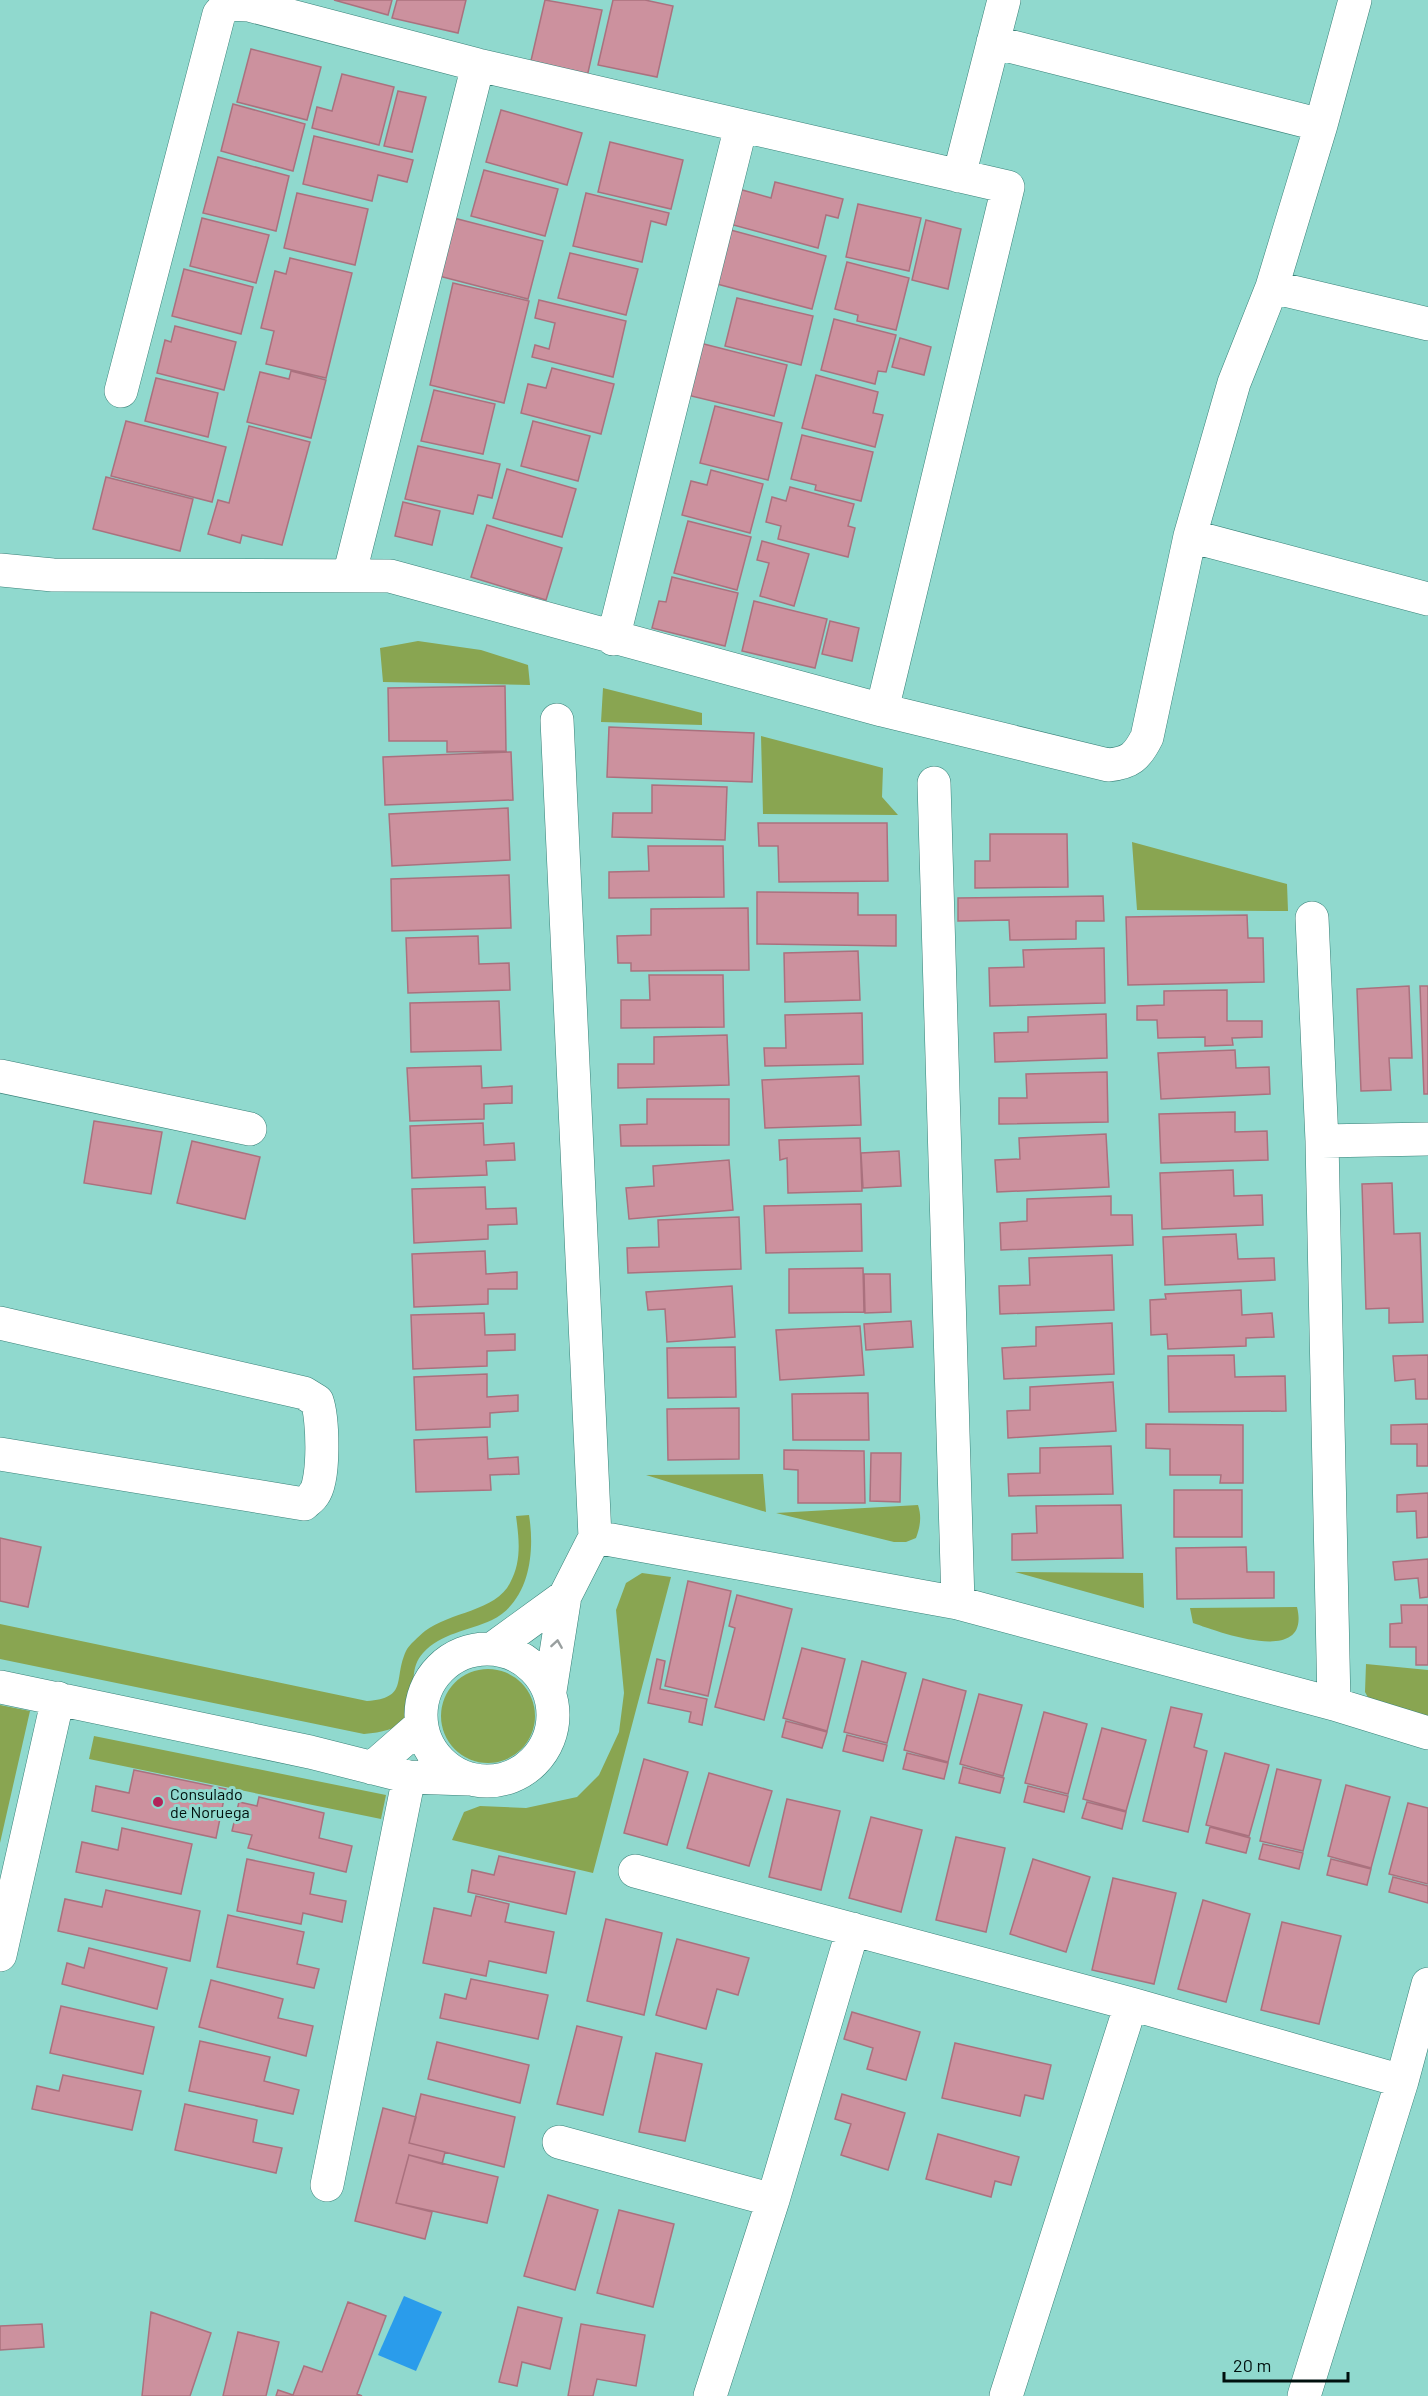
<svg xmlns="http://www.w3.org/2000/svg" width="1428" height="2396" font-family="Barlow,sans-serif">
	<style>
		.green { fill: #89a551 }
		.water { fill: #2a9ceb }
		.building { fill: #cc919e; stroke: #aa717e; stroke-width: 1.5 }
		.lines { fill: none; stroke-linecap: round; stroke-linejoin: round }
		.street-casing { stroke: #388178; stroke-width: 34 }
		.street { stroke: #fff; stroke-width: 33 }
		.oneway { stroke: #999f9f }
		.poi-dot { fill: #b22459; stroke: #90d9ce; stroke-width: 2 }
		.labels { text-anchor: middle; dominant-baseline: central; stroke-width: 6; stroke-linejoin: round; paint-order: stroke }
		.poi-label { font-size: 16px; fill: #00100e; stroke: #90d9ce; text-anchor: start }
	</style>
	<rect width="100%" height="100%" fill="#90d9ce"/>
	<path class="green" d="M418 641 481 650 528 665 530 685 383 682 380 648Z
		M603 688 702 713V725L601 722Z
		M761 736 883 768 882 797 898 815 763 814Z
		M1132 842 1287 884 1288 911 1137 910Z
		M763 1474 766 1512 646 1475Z
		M918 1505C922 1517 920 1527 916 1538L906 1542H894L776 1513Z
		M529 1515C535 1552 530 1601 492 1620 468 1631 441 1633 423 1653 397 1681 441 1728 364 1734L0 1659V1624L367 1701C409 1698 393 1679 406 1651 409 1645 419 1636 425 1631 450 1612 496 1611 510 1583 522 1561 519 1539 516 1516Z
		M1015 1572 1143 1573 1144 1608Z
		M642 1573 671 1577 593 1873 452 1840 464 1812 480 1806 526 1808 577 1797 599 1775 619 1732 624 1693 616 1610 626 1583Z
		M1297 1607C1312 1668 1217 1631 1193 1623L1190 1608Z
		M1366 1664 1428 1670V1716L1371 1703 1365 1692Z
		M441 1716a47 47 0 1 1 94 0a47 47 0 1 1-94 0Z
		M0 1705 30 1711 0 1843Z
		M94 1736 386 1795 381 1819 89 1759Z"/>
	<path class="water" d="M404 2296 442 2312 416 2371 378 2355Z"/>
	<path class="building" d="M334 0H392L388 15Z
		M397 0H466L458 33 392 18Z
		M545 0 602 10 587 77 530 65Z
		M613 0H645L673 6 657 77 598 65Z
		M251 49 321 67 307 120 237 102Z
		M342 74 394 87 379 145 312 128 317 107 332 111Z
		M398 91 426 97 412 152 384 146Z
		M233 104 305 124 293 171 221 151Z
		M501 110 582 133 567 185 486 162Z
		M314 136 413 160 407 182 378 175 372 201 303 184Z
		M610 142 683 160 671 209 598 192Z
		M218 157 289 176 276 231 203 213Z
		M484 170 558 189 545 236 471 216Z
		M775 182 843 199 838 218 826 215 818 248 726 223 735 188 771 198Z
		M297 193 368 209 355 265 284 248Z
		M586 193 669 213 666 225 651 221 642 262 573 246Z
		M858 204 921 218 909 271 846 257Z
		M450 217 543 241 528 299 435 275Z
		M202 218 269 235 256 283 190 266Z
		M926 220 961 229 948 289 912 280Z
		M727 229 826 256 812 309 713 283Z
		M570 253 638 269 626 315 558 298Z
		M290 258 352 273 326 378 266 364 274 331 261 328 275 271 286 274Z
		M847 262 909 278 896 330 857 321 858 315 835 309Z
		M184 269 253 287 241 334 172 316Z
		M453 283 529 301 504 403 430 385Z
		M737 298 813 316 801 365 725 346Z
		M539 300 626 321 613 377 532 357 535 345 549 349 555 323 535 318Z
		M834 319 896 335 886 372 878 371 875 384 821 370Z
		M175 326 236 342 224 390 157 373 165 340 171 342Z
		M900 338 931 347 924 375 892 367Z
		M696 342 787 365 774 416 683 394Z
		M552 368 614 384 601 434 521 413 528 384 546 388Z
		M291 371 326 380 311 438 247 422 260 372 289 379Z
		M816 375 878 392 873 413 883 415 875 447 802 428Z
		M156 378 218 393 208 437 145 421Z
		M434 390 495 404 483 454 421 441Z
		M715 406 782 423 768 480 700 463Z
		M126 421 226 447 212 502 111 476Z
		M533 421 590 436 578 481 521 466Z
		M249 426 310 442 282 545 242 535 240 543 208 534 218 500 229 503Z
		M802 435 873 452 861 501 815 490 816 485 791 479Z
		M418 446 500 464 492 498 478 495 473 514 405 499Z
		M507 469 576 489 562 537 493 518Z
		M711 470 763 484 750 533 682 515 691 481 707 485Z
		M106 477 193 499 180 551 93 529Z
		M790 487 854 504 848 526 855 528 848 557 778 539 781 526 766 522 772 497 786 501Z
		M403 502 440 511 432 545 395 536Z
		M688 521 751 537 737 590 674 573Z
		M487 525 562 548 546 600 471 577Z
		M762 541 809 554 794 606 760 596 769 563 757 560Z
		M672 577 738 593 725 646 652 628 659 601 666 602Z
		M754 601 827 619 815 668 742 651Z
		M830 621 859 628 852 661 822 654Z
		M505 686 506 751 447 752V741H389L388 688Z
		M609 727 754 733 752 782 607 777Z
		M511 752 513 800 385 805 383 757Z
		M652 785 727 787 725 840 612 837 613 813H652Z
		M508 808 510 860 392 866 389 814Z
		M758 823H887L888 881 779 882 778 846H759Z
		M990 834H1067L1068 887 975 888V861H990Z
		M648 846H723L724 897 609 898V872L649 871Z
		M509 875 511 928 392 931 391 879Z
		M757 892 858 893V915H896V946L757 944Z
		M1103 896 1104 921H1076V939L1010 940 1009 920 958 921V898Z
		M748 908 749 970 631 971V963H618L617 936 651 935V909Z
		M1247 915 1248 938H1263L1264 982 1128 985 1126 917Z
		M478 936 479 964 509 963 510 990 408 993 406 938Z
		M1104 948 1105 1003 990 1006 989 968 1024 967 1023 950Z
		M858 951 860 1000 785 1002 784 953Z
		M649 975H723L724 1027 621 1028V1000H650Z
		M1409 986 1412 1058H1389L1391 1090 1361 1091 1357 989Z
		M1420 986H1428V1094H1424Z
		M1227 990V1021H1262V1037L1232 1038 1233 1045 1205 1046V1037L1158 1038 1157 1020H1137V1006L1164 1005V991Z
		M499 1001 501 1050 411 1052 410 1003Z
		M862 1013 863 1064 765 1066 764 1048H786L785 1015Z
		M1106 1014 1107 1058 995 1062 994 1033 1028 1032V1017Z
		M727 1035 729 1085 618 1088V1064H654V1037Z
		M1235 1050 1236 1068 1269 1067 1270 1094 1161 1099 1158 1053Z
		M481 1066 482 1088 512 1086V1103L484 1104V1119L410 1121 407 1068Z
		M1107 1072 1108 1122 999 1124V1098H1027L1026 1074Z
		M859 1076 861 1125 765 1128 762 1080Z
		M647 1099H729V1145L621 1146 620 1125 647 1124Z
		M1235 1112V1132L1267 1131 1268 1160 1161 1163 1159 1114Z
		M94 1121 162 1132 151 1194 84 1183Z
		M483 1123 484 1145 514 1143 515 1160 486 1161 487 1175 412 1178 410 1126Z
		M1106 1134 1109 1187 997 1192 995 1160 1020 1159 1019 1138Z
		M860 1138 862 1191 788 1193 787 1158 780 1160 779 1140Z
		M192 1141 260 1157 245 1219 177 1203Z
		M899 1151 901 1186 863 1188 861 1153Z
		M729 1160 733 1210 629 1219 626 1188 654 1186 653 1166Z
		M1233 1170 1234 1196 1262 1195 1263 1225 1162 1229 1160 1173Z
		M1392 1183 1394 1234 1420 1233 1423 1322 1389 1323V1308L1366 1309 1362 1184Z
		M485 1187 486 1209 516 1208 517 1224 488 1225V1239L414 1243 412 1189Z
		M1111 1196V1215H1132L1133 1245 1001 1250 1000 1223 1027 1221V1199Z
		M861 1204 862 1251 766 1253 764 1206Z
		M739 1217 741 1269 628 1273 627 1248 659 1247 658 1220Z
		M1236 1234 1238 1259 1274 1258 1275 1280 1165 1285 1163 1237Z
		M485 1251 486 1274 517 1272V1289H488V1304L414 1307 412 1254Z
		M1112 1255 1114 1310 1000 1314 999 1286 1030 1285 1029 1258Z
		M863 1268 864 1312 789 1313V1269Z
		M864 1274H890L891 1312 865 1313Z
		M732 1286 735 1337 667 1342 665 1309 648 1310 646 1292Z
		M1241 1290 1242 1315 1272 1313 1274 1337 1246 1338V1346L1168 1349 1167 1334 1151 1335 1150 1300 1166 1299 1165 1294Z
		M484 1313 485 1335 515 1334V1350L487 1351V1366L413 1369 411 1315Z
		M911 1321 913 1347 866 1350 864 1324Z
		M1112 1323 1114 1374 1004 1379 1002 1348 1036 1346V1327Z
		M860 1326 864 1375 780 1380 776 1330Z
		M735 1347 736 1397 668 1398 667 1348Z
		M1234 1355 1235 1377 1285 1376 1286 1411 1169 1412 1168 1356Z
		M1428 1355V1399H1416L1415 1379 1395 1381 1393 1356Z
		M487 1374V1397L518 1395V1411L490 1413V1427L416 1430 414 1377Z
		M1113 1382 1116 1431 1008 1438 1007 1411 1030 1410V1387Z
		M868 1393 869 1440H793L792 1394Z
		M739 1408V1459L668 1460 667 1409Z
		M1146 1424 1243 1425V1483H1220L1221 1475H1170V1449L1146 1448Z
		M1428 1424V1466H1417V1444H1391V1425Z
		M487 1437 488 1459 518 1457 519 1474 490 1475 491 1490 416 1492 414 1440Z
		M1111 1446 1113 1494 1009 1496 1008 1474 1040 1473V1448Z
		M784 1450 864 1451 865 1503H798V1470L784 1469Z
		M871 1453H901L900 1502 870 1501Z
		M1174 1490H1242V1537H1174Z
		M1428 1493V1537L1417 1538 1416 1511 1397 1512V1495Z
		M1121 1505 1123 1558 1012 1560V1534L1037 1533 1036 1506Z
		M0 1538 41 1547 28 1607 0 1601Z
		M1246 1547 1247 1572H1274V1598L1177 1599 1176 1548Z
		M1428 1559V1597L1420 1598 1418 1578 1395 1580 1393 1562Z
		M688 1581 731 1591 708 1696 665 1686Z
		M737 1595 792 1609 764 1720 715 1707 735 1628 729 1626Z
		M1401 1605H1428V1665H1416V1647H1390V1624L1402 1623Z
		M802 1648 845 1659 827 1731 783 1718Z
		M657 1659 665 1661 660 1689 707 1699 702 1725 689 1722 691 1712 648 1703Z
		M862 1661 906 1673 887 1743 844 1732Z
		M923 1679 966 1691 948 1762 904 1750Z
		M979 1694 1022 1705 1003 1776 960 1764Z
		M1171 1707 1202 1714 1194 1747 1207 1751 1188 1832 1143 1821Z
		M1044 1712 1087 1724 1068 1794 1025 1783Z
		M786 1721 827 1732 822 1748 782 1737Z
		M1102 1728 1146 1740 1126 1811 1083 1799Z
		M847 1735 887 1745 883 1761 843 1751Z
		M907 1753 948 1763 944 1779 903 1769Z
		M1225 1753 1269 1765 1249 1836 1206 1825Z
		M644 1759 688 1772 667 1845 624 1833Z
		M963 1767 1004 1778 1000 1793 959 1783Z
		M1277 1769 1321 1780 1303 1851 1260 1841Z
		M134 1770 226 1789 216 1838 92 1811 96 1786 129 1793Z
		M709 1773 772 1791 749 1866 687 1848Z
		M1346 1785 1390 1797 1371 1868 1328 1856Z
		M1028 1786 1068 1796 1064 1812 1024 1802Z
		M259 1797 324 1813 319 1838 352 1846 346 1872 248 1848 252 1835 232 1831 239 1802 257 1806Z
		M787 1799 840 1811 821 1890 769 1877Z
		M1087 1802 1126 1812 1122 1829 1082 1818Z
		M1408 1803 1428 1808V1884L1389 1874Z
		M871 1817 922 1830 901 1912 849 1898Z
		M1210 1827 1250 1838 1246 1853 1206 1843Z
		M122 1828 192 1844 181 1894 76 1872 82 1842 118 1850Z
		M956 1837 1005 1848 986 1932 936 1920Z
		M1263 1844 1303 1853 1299 1869 1259 1859Z
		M499 1856 575 1872 566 1914 468 1892 472 1870 494 1875Z
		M247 1859 314 1873 310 1894 346 1901 342 1922 303 1913 301 1924 237 1911Z
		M1033 1859 1090 1877 1066 1952 1010 1934Z
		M1331 1859 1371 1869 1367 1885 1327 1875Z
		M1393 1877 1428 1886V1903L1389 1892Z
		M1113 1878 1176 1893 1154 1984 1092 1970Z
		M106 1890 200 1911 190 1961 58 1931 65 1899 102 1907Z
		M476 1896 509 1904 505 1922 554 1932 546 1973 489 1961 486 1976 423 1963 434 1908 471 1916Z
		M1203 1900 1250 1914 1226 2002 1178 1989Z
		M228 1915 304 1932 297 1964 319 1969 314 1988 217 1967Z
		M606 1919 662 1933 644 2015 587 2001Z
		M1282 1922 1341 1936 1319 2024 1261 2010Z
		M677 1939 749 1958 738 1995 717 1989 706 2029 656 2015Z
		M89 1948 167 1968 157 2009 62 1984 67 1963 84 1968Z
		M471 1979 548 1995 538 2039 440 2018 445 1994 466 1999Z
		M211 1980 283 1999 278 2018 313 2026 306 2056 199 2027Z
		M61 2006 154 2027 143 2074 50 2053Z
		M852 2012 920 2032 906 2080 867 2069 873 2048 844 2039Z
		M577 2026 622 2037 603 2115 557 2104Z
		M200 2041 270 2057 264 2081 299 2090 293 2114 189 2091Z
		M437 2042 529 2065 520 2103 428 2079Z
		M955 2043 1051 2065 1043 2099 1025 2095 1020 2116 942 2098Z
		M656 2053 702 2064 685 2141 639 2132Z
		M63 2075 141 2091 132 2130 32 2109 37 2086 59 2091Z
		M421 2094 515 2117 504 2167 409 2143Z
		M842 2094 905 2113 888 2170 841 2155 851 2124 835 2119Z
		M185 2104 257 2120 253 2142 282 2148 276 2173 175 2150Z
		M383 2108 416 2117 409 2143 445 2152 442 2164 409 2155 396 2203 432 2212 425 2239 355 2221Z
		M938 2134 1019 2157 1011 2185 995 2181 991 2197 926 2179Z
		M409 2155 498 2177 487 2223 396 2203Z
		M548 2195 598 2210 575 2290 524 2276Z
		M619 2210 674 2224 653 2307 597 2293Z
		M348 2302 386 2316 357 2394 362 2396H276L278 2390 293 2395 304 2366 322 2372Z
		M518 2307 562 2318 550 2369 522 2362 517 2386 499 2382Z
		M151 2312 211 2333 190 2396H142Z
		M42 2324 44 2347 0 2350V2326Z
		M581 2324 645 2335 636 2386 597 2379 593 2396H568Z
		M238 2332 279 2342 266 2396H223Z"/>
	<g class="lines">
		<defs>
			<path id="street" d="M993 42 1321 125
				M959 176 1004 0
				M1272 287 1428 324
				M121 391 219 14 228 4 249 5 478 65 1008 187 882 710
				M1190 536 1428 599
				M0 570 53 575 390 576 882 710 1108 765C1130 763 1137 757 1147 737L1190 536 1234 383 1272 287 1321 125 1355 0
				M349 576 478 65
				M613 639 741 126
				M934 783 958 1603
				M1312 918 1322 1141 1334 1704
				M0 1076 250 1129
				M1322 1141 1428 1139
				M0 1323 304 1393 317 1401C323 1418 325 1480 314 1494 312 1498 307 1501 304 1504L0 1454
				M595 1537 958 1603 1334 1704 1428 1733
				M421 1715a66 66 0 1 1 132 0a66 66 0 1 1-132 0Z
				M492 1649 565 1596
				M0 1687 310 1752 409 1777 468 1779
				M550 1691 565 1596 595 1537 557 720
				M372 1768 420 1726
				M635 1871 1131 2004 1402 2081
				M0 1955 58 1698
				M559 2142 773 2200
				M327 2185 409 1777
				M710 2396 773 2200 853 1929
				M1006 2396 1131 2004
				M1304 2396 1402 2081 1428 1984"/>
		</defs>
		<use href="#street" class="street-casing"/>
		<use href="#street" class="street"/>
	</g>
	<defs><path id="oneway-chevron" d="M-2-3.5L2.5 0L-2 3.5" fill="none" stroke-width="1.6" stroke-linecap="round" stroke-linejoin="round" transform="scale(1.5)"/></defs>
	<use class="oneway" href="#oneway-chevron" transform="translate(557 1644) rotate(-81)"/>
	<circle class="poi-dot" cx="158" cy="1802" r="6"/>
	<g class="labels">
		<g class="poi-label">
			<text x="170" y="1793">Consulado<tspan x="170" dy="18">de Noruega</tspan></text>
		</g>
	</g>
	<path d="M1224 2372v9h124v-9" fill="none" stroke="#00100e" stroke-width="3"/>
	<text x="1233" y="2372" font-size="18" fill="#00100e" stroke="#90d9ce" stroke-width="4.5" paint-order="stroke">20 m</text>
</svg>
